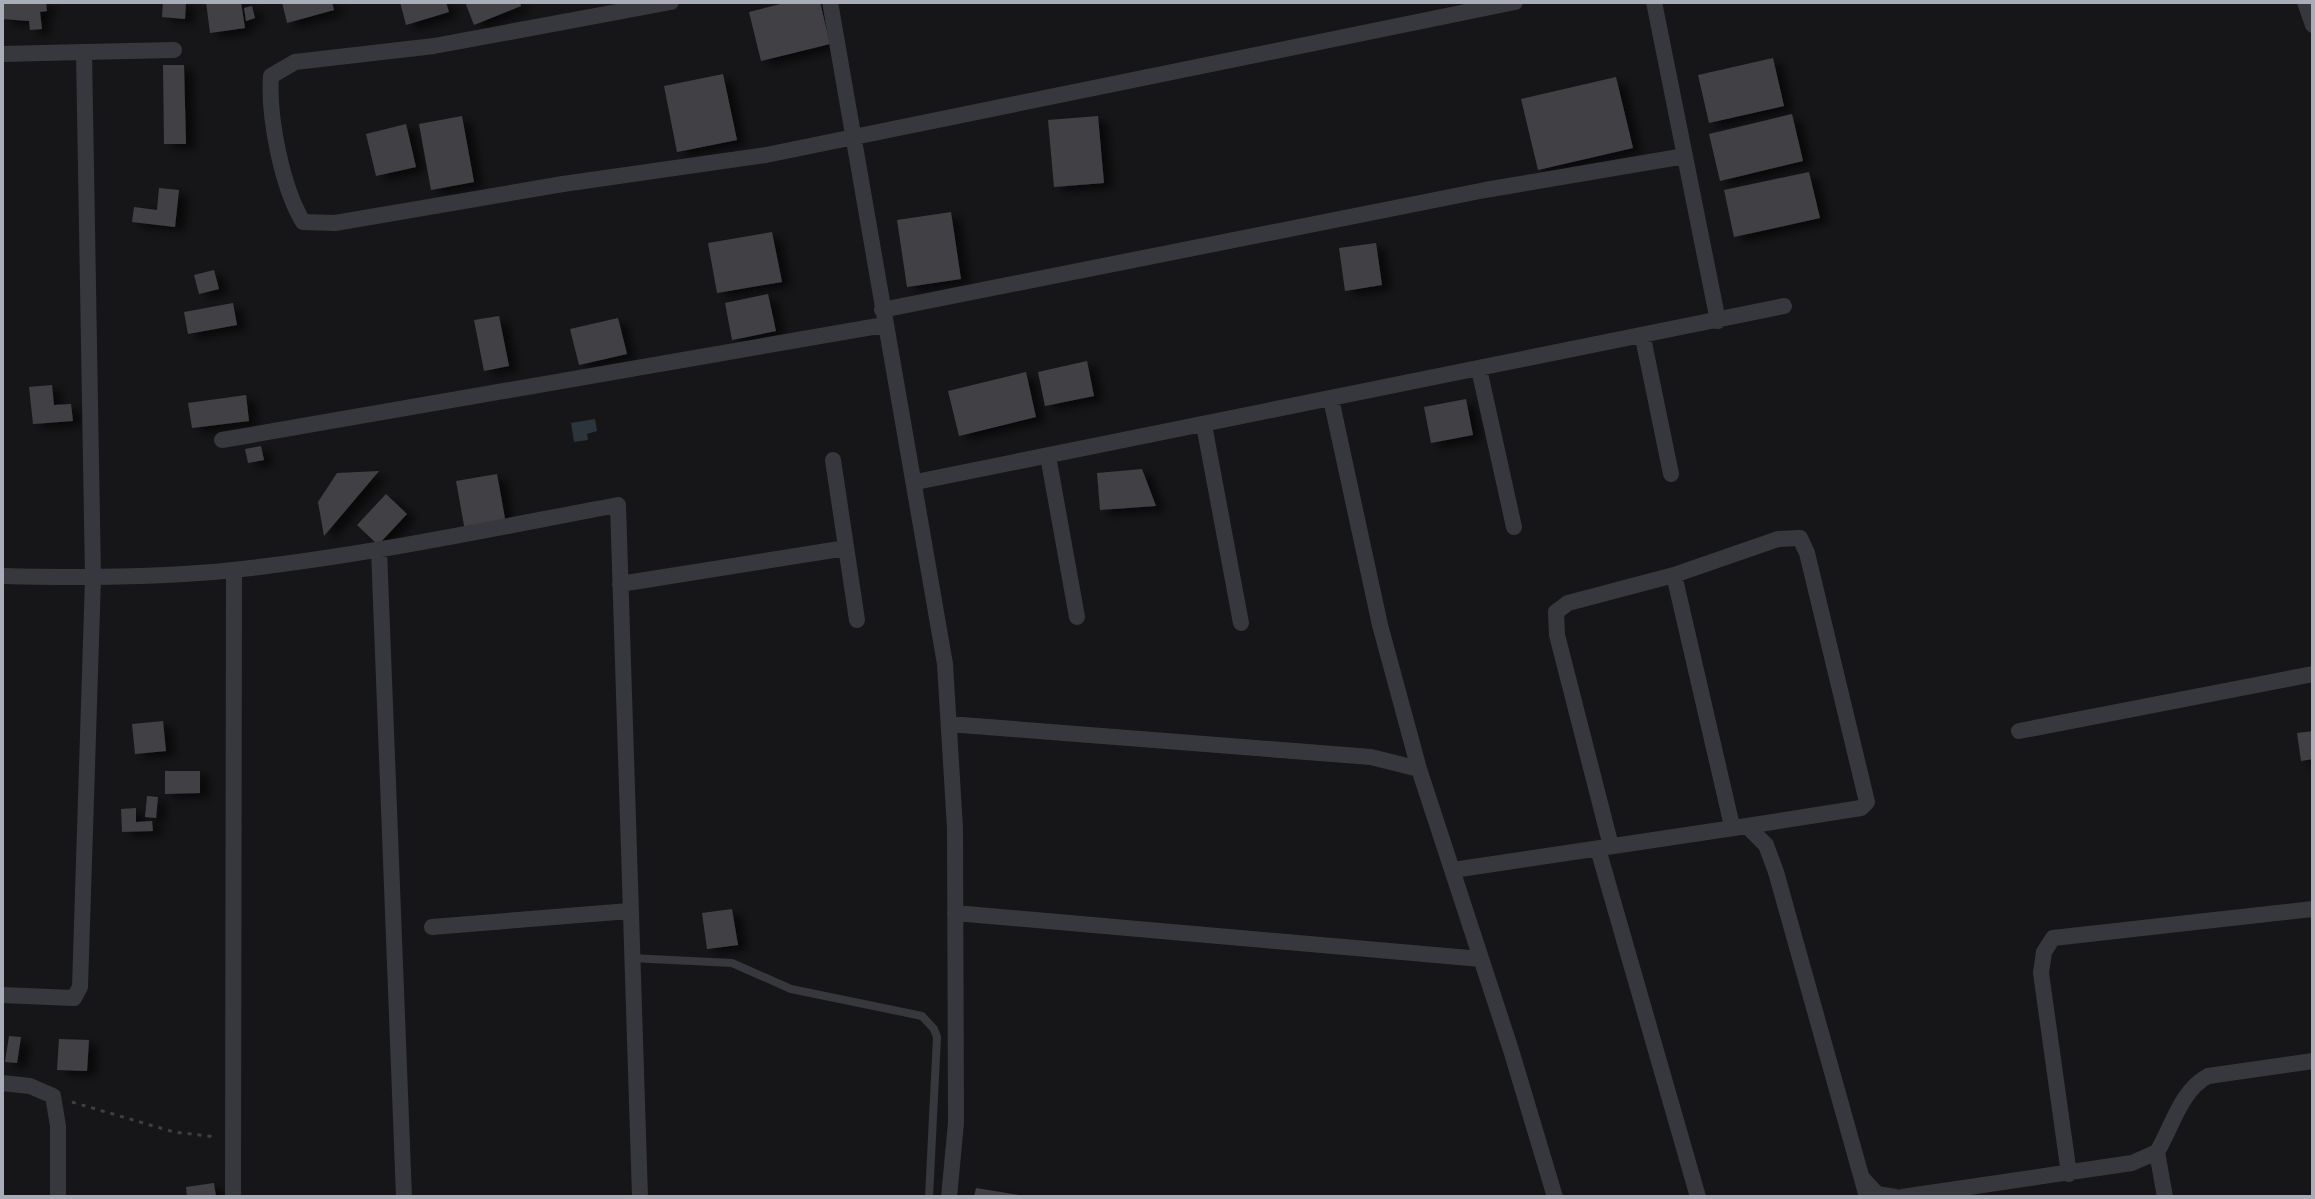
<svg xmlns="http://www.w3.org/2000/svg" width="2315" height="1199" font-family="Signika,sans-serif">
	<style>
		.water { fill: #2c353c }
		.building { fill: #404145; filter: url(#shadow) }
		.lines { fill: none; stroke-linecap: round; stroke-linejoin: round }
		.path { stroke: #3d3f44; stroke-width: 3; stroke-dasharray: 4 6; stroke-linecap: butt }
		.service { stroke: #37383d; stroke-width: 8 }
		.minor { stroke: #37383d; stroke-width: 16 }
	</style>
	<defs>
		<filter id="shadow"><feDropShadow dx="9" dy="5" stdDeviation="4" flood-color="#0009"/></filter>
	</defs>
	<rect width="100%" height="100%" fill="#161618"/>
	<path class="water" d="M595 419 597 431 587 434 588 440 574 442 571 423Z"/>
	<path class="building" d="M2 2H46L47 11 40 12 42 29 30 30 29 21 2 19Z
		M163 2H186L185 19 162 17Z
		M206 2H241L245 28 210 33Z
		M282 2H332L334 10 287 23Z
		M400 2H446L449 12 406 25Z
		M465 2H520L521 6 474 25Z
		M788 2H820L830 44 761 61 749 12Z
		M252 6 255 18 246 21 244 8Z
		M1773 58 1784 106 1709 123 1698 75Z
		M163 65H184L186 144H164Z
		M723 74 737 140 677 152 664 86Z
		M1616 77 1633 148 1538 170 1521 99Z
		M1792 114 1803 161 1720 181 1709 134Z
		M462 116 474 182 431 190 419 124Z
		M1098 116 1104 183 1054 187 1048 120Z
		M406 124 416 167 376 176 366 134Z
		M1809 172 1820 218 1734 237 1724 190Z
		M159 188 179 190 175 227 132 222 134 207 157 210Z
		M951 212 961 279 907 287 897 220Z
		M772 232 782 282 717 293 708 243Z
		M1376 243 1382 285 1345 291 1339 248Z
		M214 270 219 289 199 294 194 275Z
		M768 294 776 331 732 340 725 303Z
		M233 303 237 325 188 334 184 312Z
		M499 316 509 366 484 371 474 320Z
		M618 318 627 354 579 365 570 329Z
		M1087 361 1094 396 1045 406 1038 372Z
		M1026 372 1036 417 959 436 948 391Z
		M52 385 54 405 71 404 73 421 33 424 29 387Z
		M246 395 249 421 192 428 188 403Z
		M1466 399 1473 435 1431 443 1424 407Z
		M261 446 264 460 248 463 245 449Z
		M1142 469 1156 506 1100 510 1097 473Z
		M379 471 324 536 318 502 337 473Z
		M497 474 506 524 465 531 456 481Z
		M386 494 407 514 378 545 357 525Z
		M163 721 166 751 135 754 132 724Z
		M2313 731V759L2301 761 2297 733Z
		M165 771H200V793L165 794Z
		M147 796 158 797 156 818 145 817Z
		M136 808V822L152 821 153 831 122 832 121 809Z
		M732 909 738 945 707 949 702 913Z
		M9 1036 21 1037 17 1063 5 1062Z
		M59 1039 89 1040 87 1071 57 1070Z
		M214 1183 216 1197H187L186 1187Z
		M976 1188 1019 1195V1197H974Z"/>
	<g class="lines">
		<path class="path" d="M72 1102 174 1132 216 1137"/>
		<path class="service" d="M631 958 732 963 791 989 922 1016 934 1029 937 1037 929 1197"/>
		<path class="minor" d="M671 2 434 46 295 62 271 76C268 117 282 187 303 222L335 223 563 184 766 155 1515 2
			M830 2 945 664 955 828 956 1123 949 1197
			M1654 2 1718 321
			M2305 2 2313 25
			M84 52 174 50
			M2 54 84 52 93 578 80 987 74 998 2 995
			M882 310 1485 190 1685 156
			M1643 338 1671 474
			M1479 369 1514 527
			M1331 399 1380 625 1419 769
			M1204 425 1241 623
			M222 440 884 325
			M1048 456 1077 617
			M833 460 857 620
			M916 482 1784 306
			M379 550 404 1197
			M1674 575 1732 826
			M2 576C79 578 157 578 233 570 363 556 490 529 618 505L640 1197
			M620 584 846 548
			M949 724 1371 757 1419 769 1511 1050 1555 1197
			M2019 731 2313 674
			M1611 846 1557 635 1556 612 1568 603 1674 575 1778 539 1800 538 1807 553 1867 802 1861 808 1747 826
			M1598 849 1698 1197
			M1453 870 1747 826 1766 845 1776 872 1867 1197
			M955 913 1481 959
			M432 927 629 911
			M2 1083 30 1086 53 1096 58 1126V1197
			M2157 1152 2165 1197
			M2069 1174 2041 973 2044 952 2053 938 2313 909
			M1863 1179 1877 1194 1895 1197
			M233 1197 234 570
			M1902 1197 2132 1163 2157 1152C2172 1127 2181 1090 2208 1076L2313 1061"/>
	</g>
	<rect width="2315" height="1199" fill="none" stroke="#a8adb8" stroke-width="8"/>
</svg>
